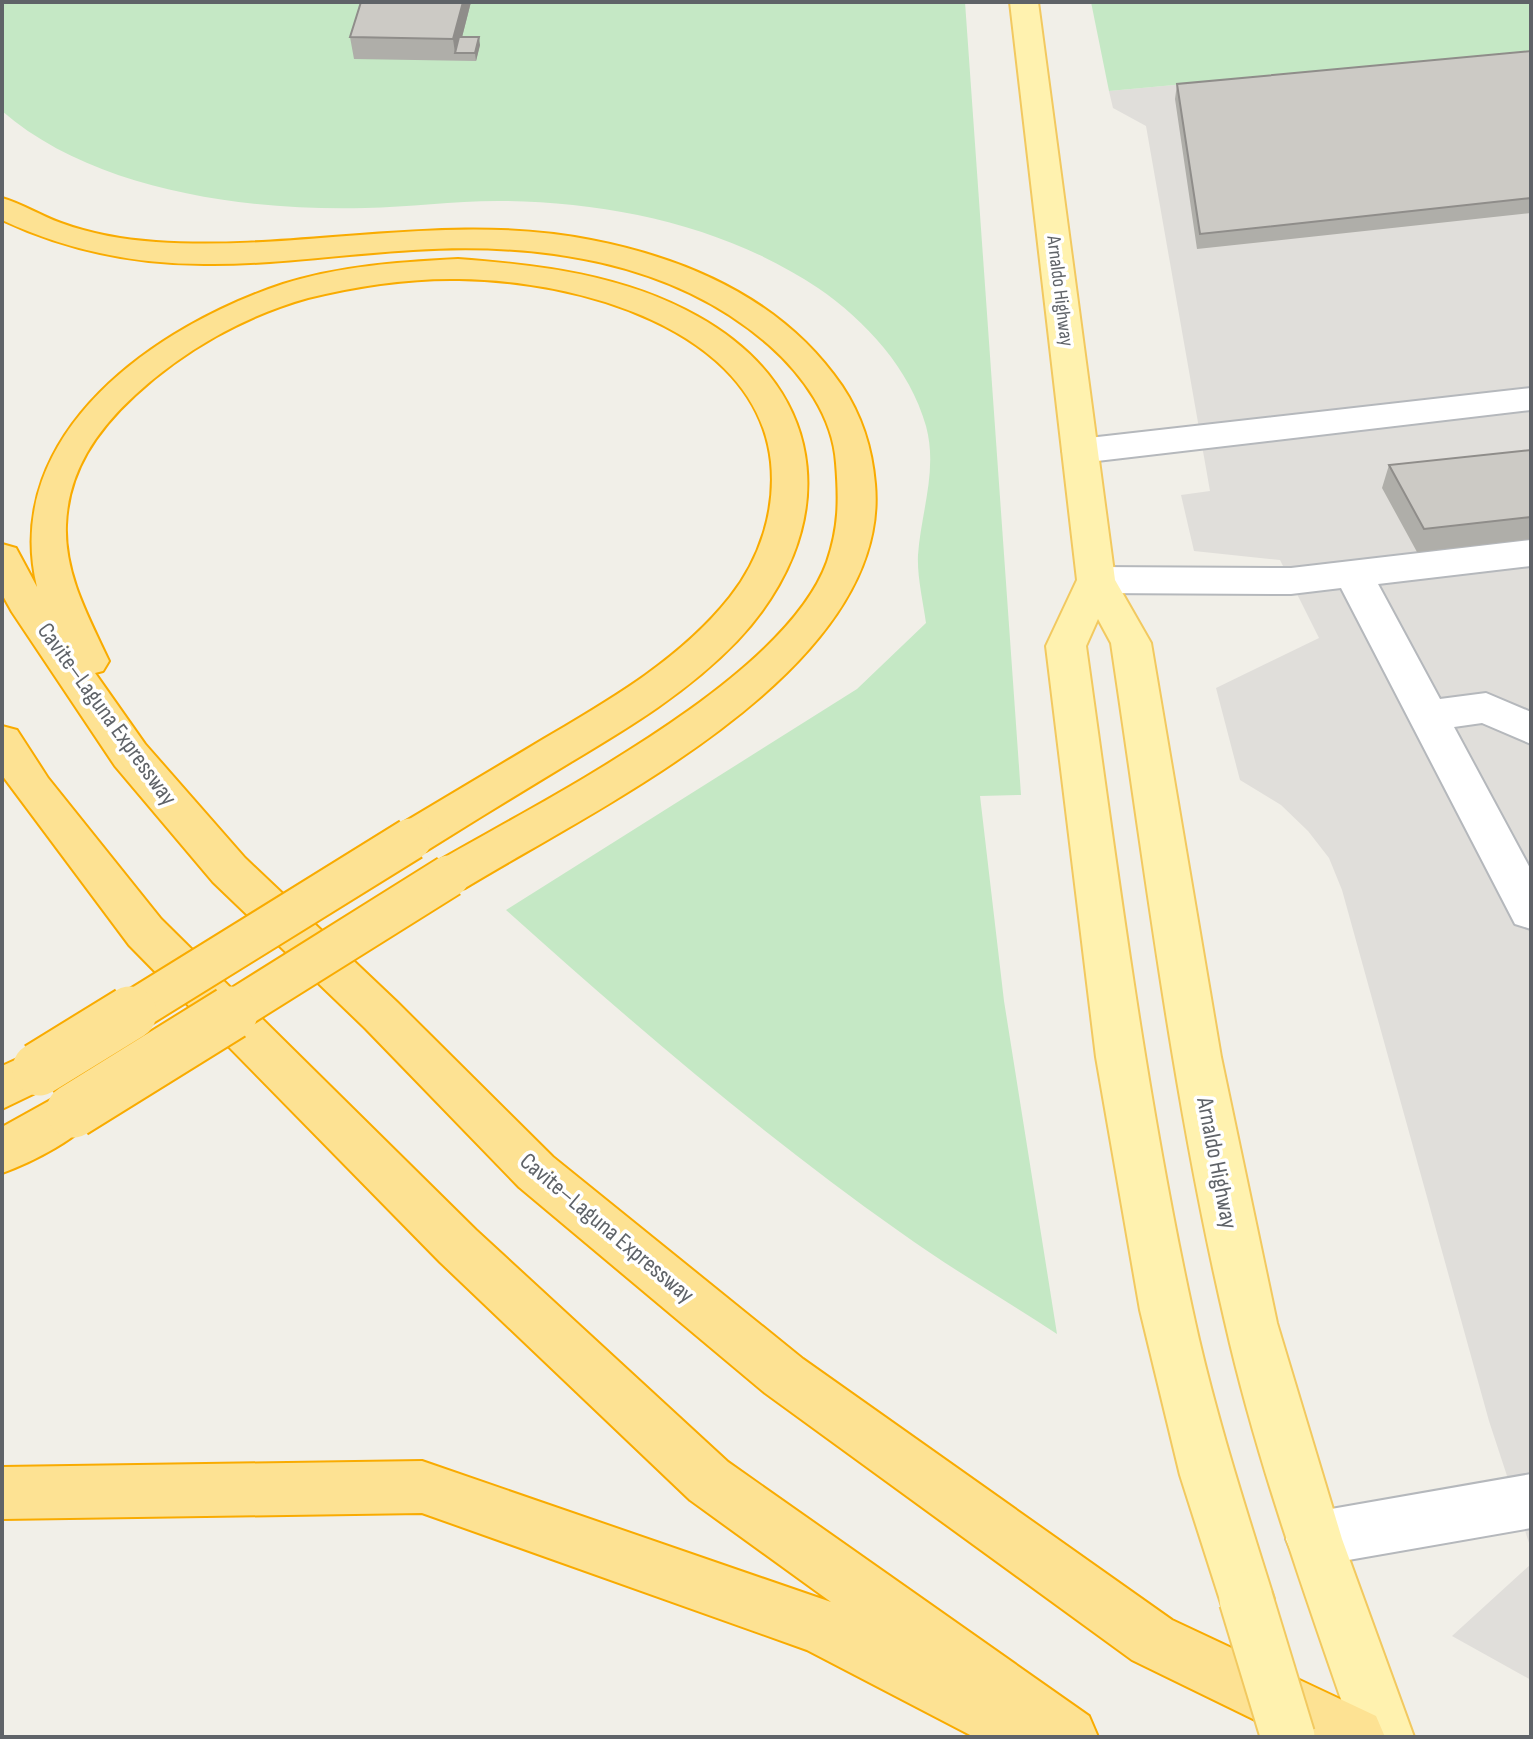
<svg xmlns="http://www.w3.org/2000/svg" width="1533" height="1739" font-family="'Sofia Sans Condensed',sans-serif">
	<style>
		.industrial { fill: #e0deda }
		.green { fill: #c5e8c5 }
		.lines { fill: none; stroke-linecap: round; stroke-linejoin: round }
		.minor-casing { stroke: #b5b8bc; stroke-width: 4 }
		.major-casing { stroke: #f2c960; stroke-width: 4 }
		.highway-casing { stroke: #f9ab00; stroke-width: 4 }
		.minor { fill: #fff; fill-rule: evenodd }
		.major { fill: #fff2af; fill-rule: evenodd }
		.highway { fill: #fde293; fill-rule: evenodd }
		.major-bridge-casing { stroke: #f2c960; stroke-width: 57; stroke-linecap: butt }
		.highway-bridge-far1-casing { stroke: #f9ab00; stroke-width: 45; stroke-linecap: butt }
		.highway-bridge-casing { stroke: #f9ab00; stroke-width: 57; stroke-linecap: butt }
		.major-bridge { stroke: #fff2af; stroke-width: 53 }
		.highway-bridge-far1 { stroke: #fde293; stroke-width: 41 }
		.highway-bridge { stroke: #fde293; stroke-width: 53 }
		.wall { fill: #afaea9 }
		.shaded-wall { fill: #8f8d8a }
		.building { fill: #cccac5; stroke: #8f8d8a; stroke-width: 2 }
		.labels { text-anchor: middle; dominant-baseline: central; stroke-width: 7; stroke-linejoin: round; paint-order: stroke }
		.far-street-label { font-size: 20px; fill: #5f6368; stroke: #fff }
		.street-label { font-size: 24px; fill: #5f6368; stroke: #fff }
	</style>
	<rect width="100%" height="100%" fill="#f1efe8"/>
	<path class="industrial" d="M1531 52V1549L1489 1421 1342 890 1329 858 1308 831 1281 805 1240 780 1216 688 1319 638 1280 560 1194 551 1181 495 1210 491 1146 126 1113 108 1109 91Z
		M1531 1564V1680L1452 1636Z"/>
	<path class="green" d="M2 2H965L1021 795 980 796 1004 1001 1057 1334C1005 1300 950 1268 900 1232 761 1134 632 1023 506 910L857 689 926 623C923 601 917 577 918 555 921 512 938 470 926 426 910 369 866 321 818 288 727 227 615 203 507 201 459 200 412 207 365 208 247 211 94 191 2 111Z
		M1091 2H1531V52L1109 91Z"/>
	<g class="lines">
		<defs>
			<path id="minor" d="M1531 388V410L1080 463 1067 459 1062 451 1067 443 1080 439Z
				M1531 540V566L1378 584 1440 699 1486 693 1531 712V744L1482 723 1454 727 1531 870V929L1515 924 1341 588 1291 594 1096 593 1082 589 1077 580 1082 571 1096 567 1291 568Z
				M1531 1474V1528L1314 1566 1294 1558 1286 1539 1294 1520 1314 1512Z"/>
			<path id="major" d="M1010 2H1038L1115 580 1151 643 1221 1057 1277 1323 1342 1539 1414 1737H1354C1307 1600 1257 1463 1225 1322 1173 1099 1145 870 1111 643L1098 619 1086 646C1117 867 1145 1090 1192 1308 1213 1407 1244 1503 1274 1599L1266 1619 1246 1627 1226 1619 1180 1475 1140 1310 1096 1057 1046 646 1077 580Z"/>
			<path id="highway" d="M2 198C23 204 41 216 61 223 91 234 125 240 156 242 301 252 446 211 591 240 689 259 784 301 842 386 862 416 872 448 875 484 892 669 598 807 465 888L449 893 433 888 427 876 433 864C541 801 784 681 827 562 839 527 839 500 836 463 833 417 803 375 769 345 672 260 537 242 413 250 343 254 274 265 204 264 133 264 66 250 2 220Z
				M458 259C540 265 624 275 697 316 834 392 839 533 737 641 689 691 630 727 571 762 523 791 474 821 426 851L411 855 396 851 389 839 396 827C444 798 492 770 540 741 608 701 680 660 730 597 760 559 776 510 771 462 756 326 572 280 459 279 409 278 357 286 308 298 244 316 184 350 135 395 97 430 68 471 66 525 64 574 89 618 109 661L103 671 95 673 145 744 245 858 397 1002 553 1157 803 1359 1172 1620 1376 1716 1385 1737H1290L1132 1660 765 1393 519 1187 365 1028 213 882 115 766 12 612 2 594V544L16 548 37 587C0 432 159 325 283 284 339 266 399 262 458 259Z
				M2 726 17 730 48 778 161 919 476 1230 728 1462 1089 1716 1098 1737H974L807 1650 422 1513 2 1519V1467L422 1461 831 1602 690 1500 440 1262 129 945 2 775Z
				M39 1049 56 1055 63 1069 56 1083 2 1109V1066Z
				M73 1091 90 1097 97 1111C84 1137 30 1163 2 1173V1127L56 1097Z"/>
		</defs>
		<use href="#minor" class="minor-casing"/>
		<use href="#major" class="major-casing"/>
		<use href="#highway" class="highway-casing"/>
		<use href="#minor" class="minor"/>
		<use href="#major" class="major"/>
		<use href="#highway" class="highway"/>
		<defs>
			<path id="major-bridge" d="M1246 1599 1288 1737"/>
			<path id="highway-bridge-far1" d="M127 1015 411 839
				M227 1015 449 876"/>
			<path id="highway-bridge" d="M39 1069 130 1013
				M73 1111 231 1013"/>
		</defs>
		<use href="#major-bridge" class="major-bridge-casing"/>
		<use href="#highway-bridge-far1" class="highway-bridge-far1-casing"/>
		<use href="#highway-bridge" class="highway-bridge-casing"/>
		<use href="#major-bridge" class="major-bridge"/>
		<use href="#highway-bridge-far1" class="highway-bridge-far1"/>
		<use href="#highway-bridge" class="highway-bridge"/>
	</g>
	<path class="wall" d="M361 2H471L462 37 480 45 476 61 354 59 350 37Z
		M1531 51V213L1197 249 1175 99 1177 84Z
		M1531 450V539L1417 552 1382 488 1389 465Z"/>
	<path class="shaded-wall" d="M463 2H471L458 53H455L453 39Z
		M479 37 480 45 476 61 475 53Z"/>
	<path class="building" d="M361 2H463L453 39 350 37Z
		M459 37H479L475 53H455Z
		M1531 51V198L1200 234 1177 84Z
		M1531 450V517L1424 529 1389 465Z"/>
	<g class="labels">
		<g class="far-street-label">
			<text transform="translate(1060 291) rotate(83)">Arnaldo Highway</text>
		</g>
		<g class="street-label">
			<text transform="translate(107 714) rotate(54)">Cavite–Laguna Expressway</text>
			<text transform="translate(1217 1163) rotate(79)">Arnaldo Highway</text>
			<text transform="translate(607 1228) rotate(40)">Cavite–Laguna Expressway</text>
		</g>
	</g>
	<rect width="1533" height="1739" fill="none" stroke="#5f6368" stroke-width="8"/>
</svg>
